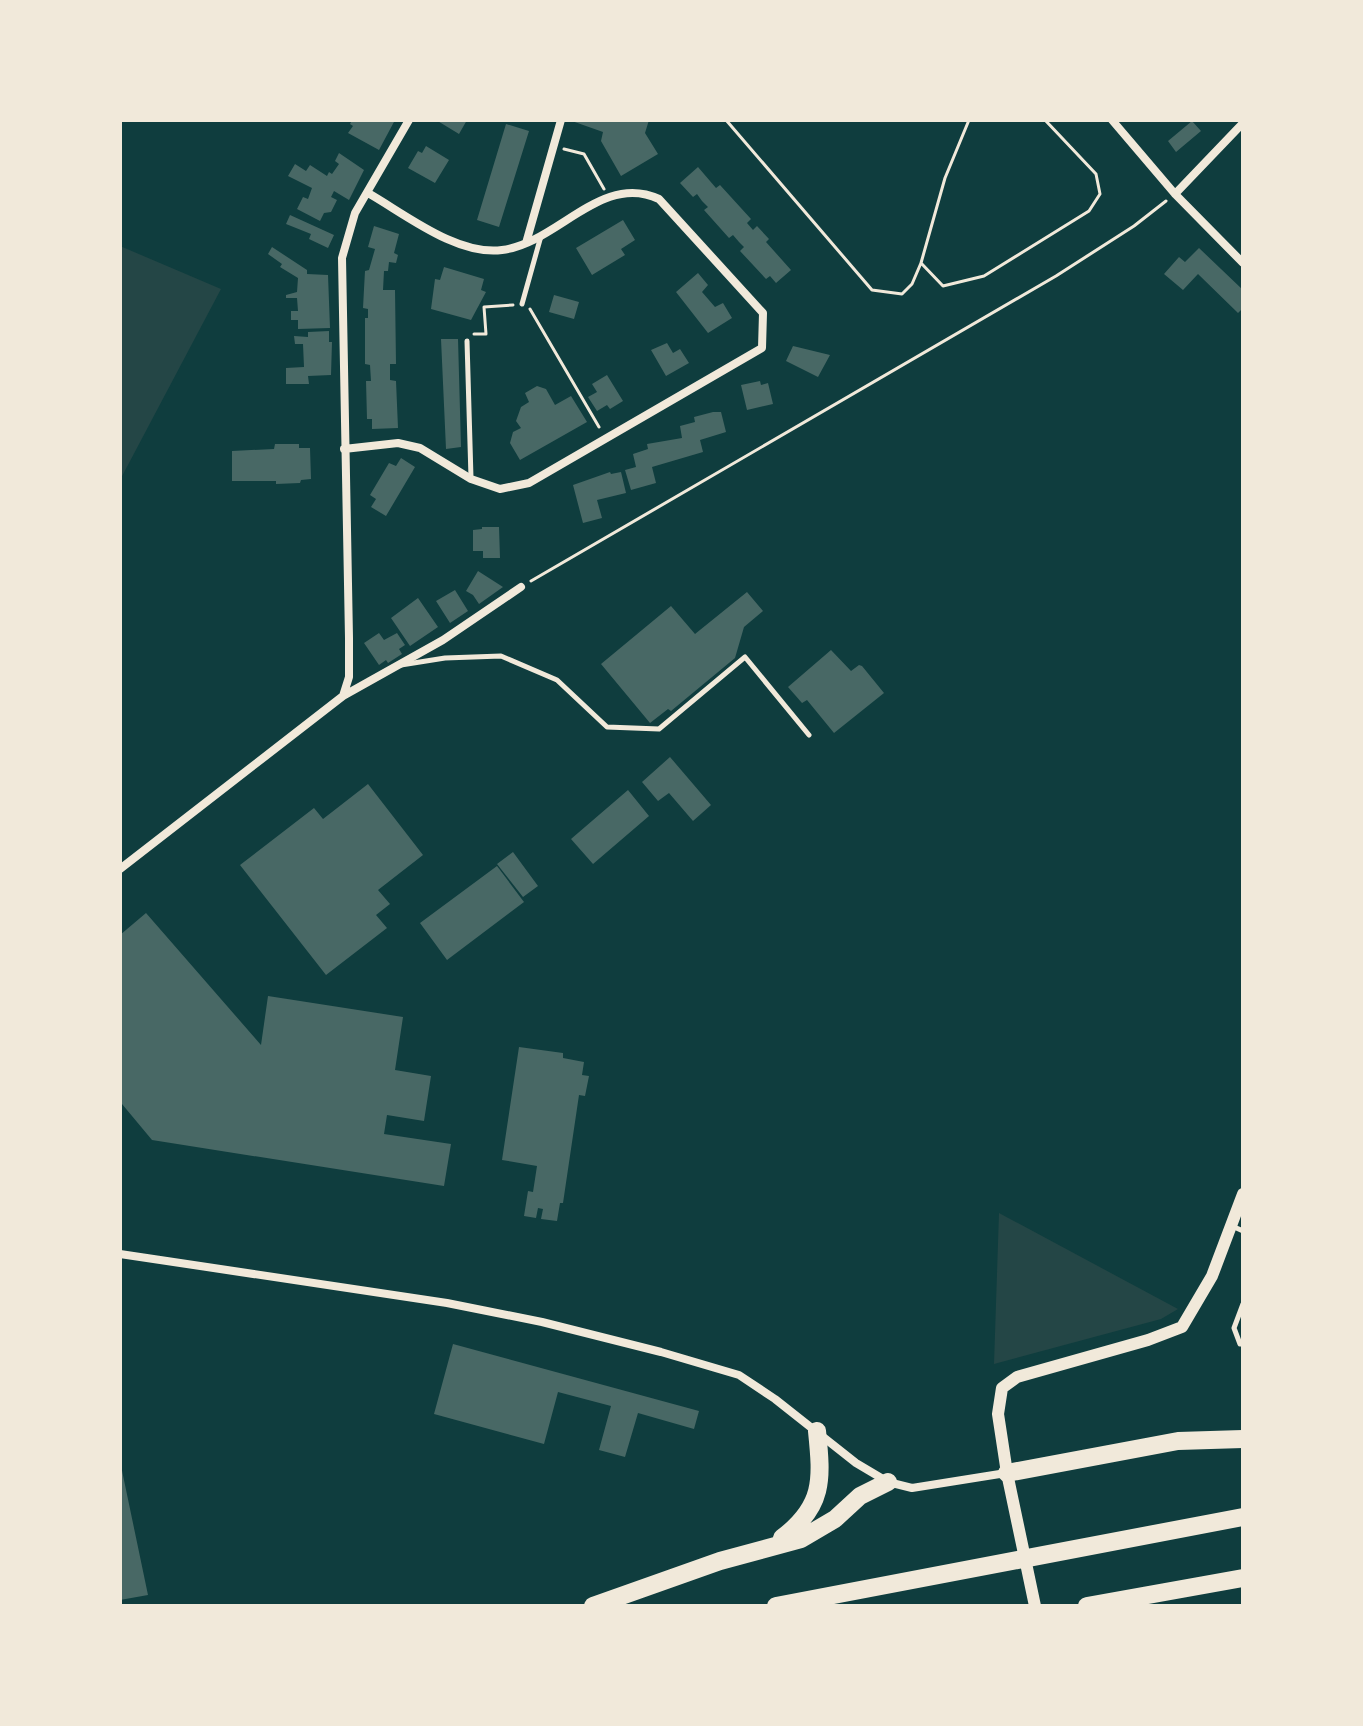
<svg xmlns="http://www.w3.org/2000/svg" width="1363" height="1726" font-family="Rubik,sans-serif">
	<style>
		.green { fill: #244646 }
		.building { fill: #486865 }
		.lines { fill: none; stroke-linecap: round; stroke-linejoin: round }
		.path { stroke: #f1e9da; stroke-width: 3 }
		.service { stroke: #f1e9da; stroke-width: 5 }
		.minor { stroke: #f1e9da; stroke-width: 8 }
		.tertiary { stroke: #f1e9da; stroke-width: 12 }
		.motorway { stroke: #f1e9da; stroke-width: 18 }
	</style>
	<rect width="100%" height="100%" fill="#0f3d3e"/>
	<path class="green" d="M120 246 221 289 120 480Z
		M999 1213 1178 1309 1161 1319 994 1364Z"/>
	<path class="building" d="M352 120H395L379 150 348 133 353 126 350 124Z
		M436 120H467L459 134Z
		M569 120H649L645 133 658 154 621 176 601 141 603 132Z
		M1192 121 1201 131 1176 152 1168 141Z
		M506 124 529 131 499 227 477 220Z
		M426 146 449 160 435 183 408 168 418 151 422 153Z
		M339 153 364 170 349 200 334 191 331 197 337 200 331 212 324 213 320 221 297 209 303 197 308 199 312 188 288 176 295 164 306 171 310 165 327 176 329 172 332 174 339 164 335 161Z
		M698 167 716 188 720 185 751 219 747 223 753 230 757 226 769 239 766 242 791 270 776 283 770 276 766 279 740 251 744 247 739 242 733 235 729 238 704 210 708 207 702 201 697 194 693 197 680 183Z
		M290 215 334 235 328 248 309 239 311 234 286 224Z
		M623 220 635 240 621 249 625 255 592 275 576 248Z
		M374 226 399 234 394 253 398 255 396 263 389 262 388 271H384L383 290H395L396 364H390V380L396 381 398 428 372 429V419H367L366 381H371L370 365 365 364V318H368V309L363 308 364 289 365 271 369 270 375 249 368 247Z
		M272 247 307 270V274L328 275 330 328 298 329V320H291V311H298L297 298H286V295L297 292 298 278 280 267 282 264 268 254Z
		M1199 248 1243 290V308L1238 313 1198 274 1183 290 1164 274 1179 257 1185 262Z
		M444 267 484 279 481 290 486 292 471 320 431 309 435 279 440 280Z
		M698 273 708 285 702 292 715 307 723 303 732 318 708 333 676 292Z
		M554 295 579 302 574 319 549 312Z
		M329 331V342H332L331 375 308 376 309 384H286V368L304 367 303 344H295L294 336 308 337V332Z
		M441 339H458L461 447 446 449Z
		M667 343 673 353 680 349 689 363 666 376 651 350Z
		M793 346 830 355 818 377 786 361Z
		M607 375 623 401 610 409 607 405 597 411 588 397 597 392 592 384Z
		M760 381 761 385 768 383 773 404 747 410 741 385Z
		M537 386 546 389 555 405 571 396 587 422 520 460 510 443 513 432 521 428 516 421 521 407 529 402 525 393Z
		M713 412H721L726 432 700 440 703 452 652 467 656 483 631 490 625 470 636 467 633 454 648 449 647 444 682 438 680 426 695 422 694 417Z
		M275 444H299V448H310L311 479 301 480 300 483 276 484V481H232V451L274 449Z
		M401 458 415 467 386 516 371 507 376 499 370 495 389 463 396 466Z
		M610 472 611 474 621 472 626 493 597 500 602 518 583 523 573 485Z
		M482 527H499L500 558H483V551H473V530L482 529Z
		M478 571 503 587 479 604 473 595 466 591Z
		M455 590 468 611 450 623 436 601Z
		M747 592 763 611 744 627 735 658 671 711 668 709 650 723 601 664 671 606 695 634Z
		M418 598 438 627 410 646 391 618Z
		M379 633 384 640 397 633 405 645 399 649 402 654 388 663 386 660 379 665 364 643Z
		M831 650 851 671 859 665 862 666 884 693 834 733 807 700 802 703 788 687Z
		M670 757 711 805 693 821 669 793 658 801 642 782Z
		M368 784 423 855 378 890 390 904 376 915 387 928 326 975 240 865 314 808 323 819Z
		M628 790 649 816 593 864 571 839Z
		M513 852 538 886 523 897 497 864Z
		M497 866 524 902 447 960 420 923Z
		M146 913 261 1045 268 996 403 1017 395 1070 431 1076 424 1121 387 1115 384 1134 451 1144 444 1186 152 1140 122 1104 120 1106V935Z
		M519 1047 563 1053V1058L584 1062 582 1075 589 1076 585 1096 579 1095 563 1203H560L557 1221 541 1219 543 1209 538 1208 536 1218 524 1216 528 1191 533 1192 537 1166 502 1160Z
		M453 1344 699 1411 694 1429 638 1413 625 1457 599 1450 611 1406 558 1392 544 1444 434 1414Z
		M120 1461 148 1595 120 1600Z"/>
	<g class="lines">
		<path class="path" d="M726 120 872 290 902 294 912 284 921 263
			M969 120 945 178 921 263 943 286 984 276 1089 211 1100 194 1096 174 1045 120
			M564 149 584 154 604 189
			M530 309 599 427
			M474 334H486L484 307 513 305
			M531 581 1056 276 1134 226 1166 201"/>
		<path class="service" d="M522 304 541 236
			M467 341 471 478
			M401 665 445 658 501 656 557 680 607 727 659 729 745 657 809 735
			M1232 1226 1243 1231
			M1243 1304 1234 1328 1240 1344H1243"/>
		<path class="minor" d="M1112 120 1175 194 1243 263
			M1175 194 1243 123
			M526 243 561 120
			M344 449 398 443 420 448 471 479 500 489 529 483 762 348 763 313 659 199C601 172 558 243 502 250 457 256 405 214 368 193
			M343 696 349 677V638L342 258 355 213 409 120
			M120 869 343 696 443 640 521 587
			M120 1254 447 1303 542 1322 661 1352 739 1375 775 1399 856 1463 888 1482 912 1488 1006 1473"/>
		<path class="tertiary" d="M1035 1606 1007 1473 998 1414 1002 1388 1017 1377 1148 1340 1182 1327 1212 1276 1243 1194"/>
		<path class="motorway" d="M1007 1473 1178 1441 1243 1439
			M782 1538C824 1506 822 1480 817 1431
			M593 1606 720 1561 801 1539 835 1519 860 1496 888 1482
			M776 1606 1243 1517
			M1087 1606 1243 1578"/>
	</g>
	<rect width="1363" height="1726" fill="none" stroke="#f1e9da" stroke-width="244"/>
</svg>
